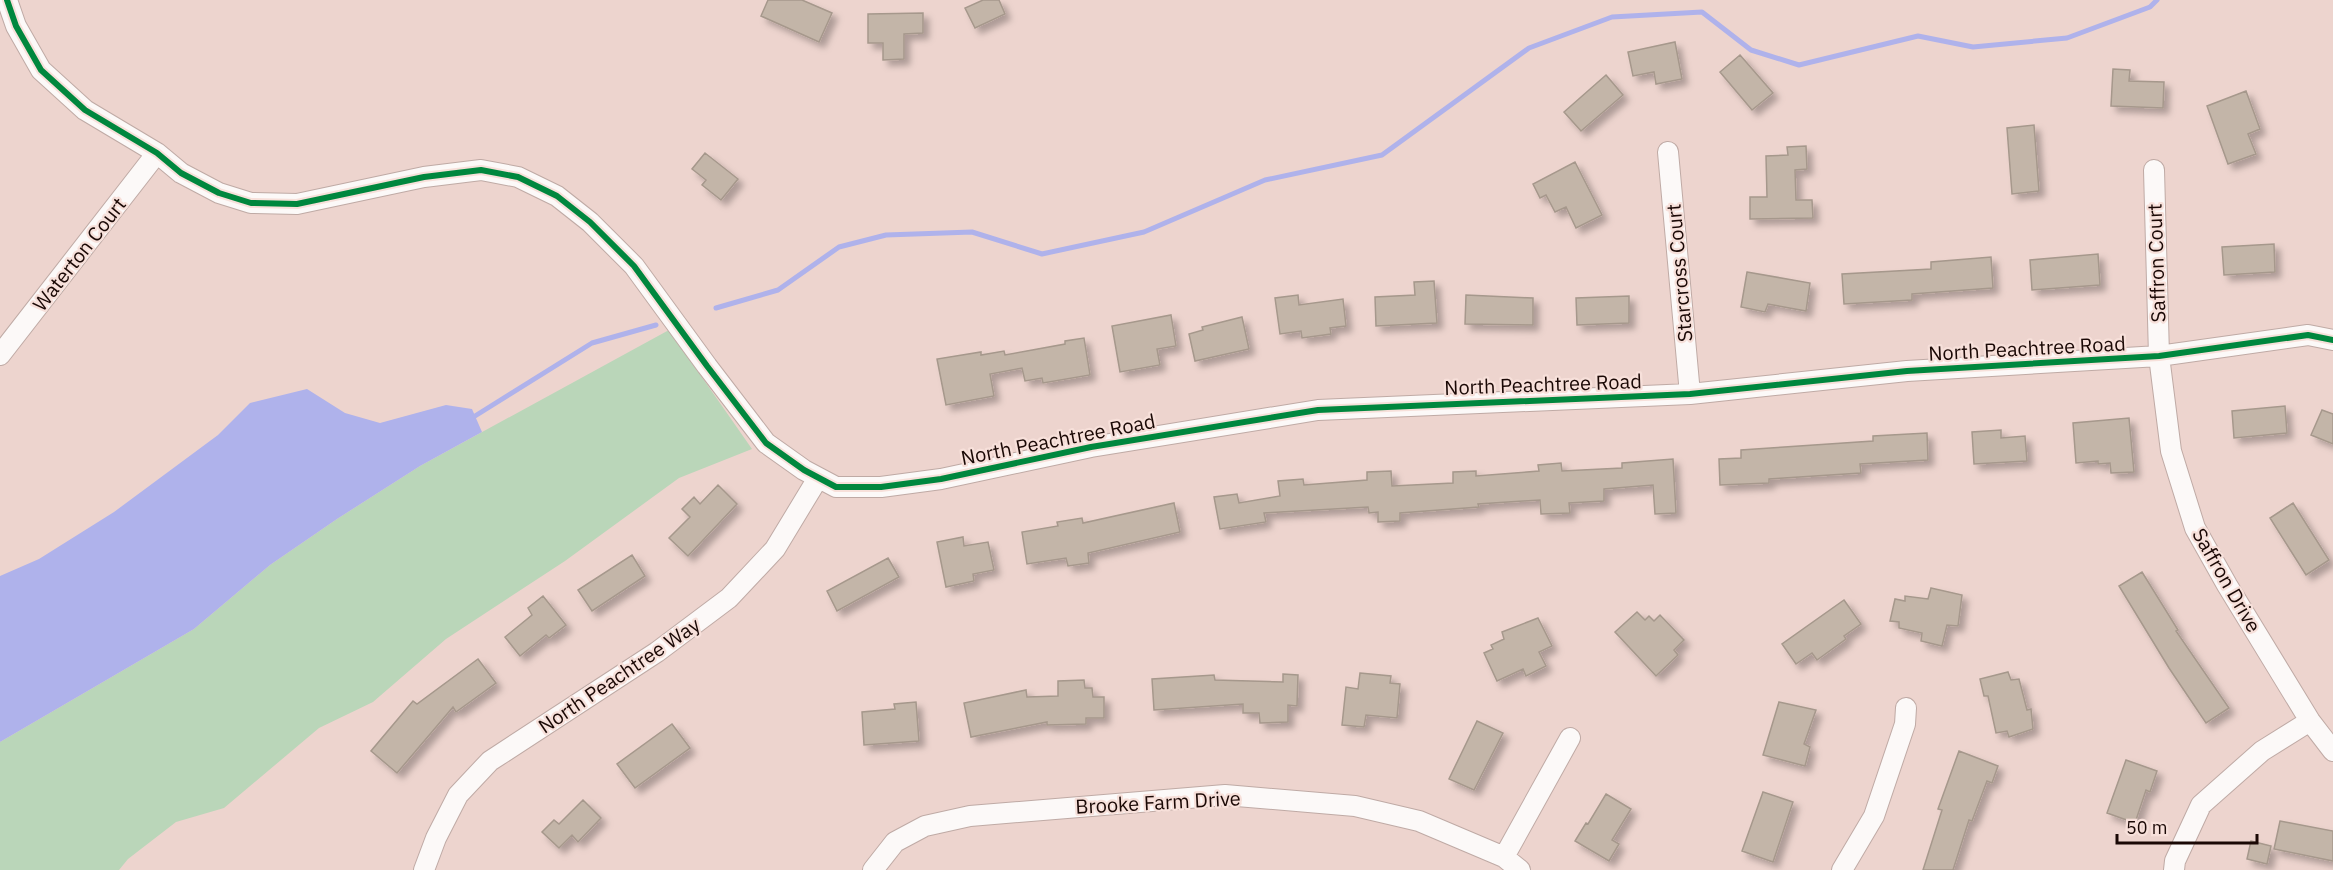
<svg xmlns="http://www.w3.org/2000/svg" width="2333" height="870" font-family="'IBM Plex Sans',sans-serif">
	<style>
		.green { fill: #bad6b9 }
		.water { fill: #afb2eb }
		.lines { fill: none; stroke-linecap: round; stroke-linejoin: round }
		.stream { stroke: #afb2eb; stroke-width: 5 }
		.building { fill: #c3b5a8; stroke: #a6988c; stroke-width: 1.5; filter: url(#shadow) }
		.minor-casing { stroke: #bfaaa5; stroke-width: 22 }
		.minor { stroke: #fcf9f8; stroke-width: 20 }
		.cycleway-casing { stroke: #f7e0da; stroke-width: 10 }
		.cycleway { stroke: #00873e; stroke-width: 6 }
		.labels { text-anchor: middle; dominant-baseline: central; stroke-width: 4.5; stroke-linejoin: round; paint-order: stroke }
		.street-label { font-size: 20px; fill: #1a0805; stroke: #f7e0da }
	</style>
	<defs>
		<filter id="shadow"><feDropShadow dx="5.5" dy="5.5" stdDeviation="3" flood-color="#0004"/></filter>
	</defs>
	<rect width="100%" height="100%" fill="#edd4ce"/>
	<path class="green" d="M669 330 752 449 679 478 565 561 446 639 373 702 319 728 224 808 176 822 128 859 119 870H0V742L194 629 270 565 337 519 420 466Z"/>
	<path class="water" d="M307 389 345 413 380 423 446 405 472 409 482 432 420 466 337 519 270 565 194 629 0 742V576L39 559 114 512 218 435 250 403Z"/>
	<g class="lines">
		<path class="stream" d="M716 308 778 290 839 247 886 235 972 232 1042 254 1144 232 1265 180 1382 155 1529 48 1612 17 1702 12 1751 50 1799 65 1918 36 1973 47 2067 38 2150 7 2157 0
			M475 416 592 343 656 325"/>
	</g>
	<path class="building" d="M768 0H802L832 13 819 42 761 16Z
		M983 0H999L1005 14 975 28 965 8Z
		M923 13V33L904 34V59L883 60V43H868V14Z
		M1675 42 1682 79 1656 84 1654 72 1633 76 1628 52Z
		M1740 55 1773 93 1752 110 1720 72Z
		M2113 69 2130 70 2129 81 2164 82 2163 108 2111 106Z
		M1606 75 1623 95 1581 131 1564 112Z
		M2246 91 2260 129 2248 134 2256 154 2228 164 2207 106Z
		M2034 125 2039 191 2012 194 2007 128Z
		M1806 146 1807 169 1795 170 1796 200H1812L1813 218 1750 219V197H1767L1766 156 1788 155 1787 147Z
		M705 153 738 179 721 200 702 185 706 180 692 169Z
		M1575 162 1602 215 1576 228 1566 207 1555 212 1546 195 1540 198 1533 184Z
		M2274 244 2275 272 2224 275 2222 247Z
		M2098 254 2100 285 2032 290 2030 260Z
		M1991 257 1993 288 1912 294V300L1844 304 1842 274 1931 269V262Z
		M1747 272 1810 283 1806 311 1768 304 1765 312 1741 307Z
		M1434 281 1437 323 1376 326 1375 297 1415 295 1414 282Z
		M1298 295 1299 305 1343 299 1346 326 1330 328 1331 334 1302 338 1301 331 1280 334 1275 298Z
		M1466 295 1533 298V325L1465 324Z
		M1629 296V323L1577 325 1576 298Z
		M1171 315 1176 346 1157 349 1160 365 1120 372 1112 326Z
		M1242 317 1249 349 1195 361 1189 334 1203 330 1202 327Z
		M1084 338 1090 375 1043 383 1042 378 1025 381 1022 368 990 374 994 396 946 405 937 359 981 352V355L1004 351 1005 355 1065 344V341Z
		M2285 406 2287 433 2234 438 2232 411Z
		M2322 410 2333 414V444L2311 435Z
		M2129 418 2134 472 2111 473 2110 463 2098 464V461L2076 463 2073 423Z
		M2001 430V438L2025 436 2027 461 1974 464 1972 432Z
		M1927 433 1928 460 1860 464 1861 473 1769 479V483L1720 485 1719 459 1741 458V450L1873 441V436Z
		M1673 459 1676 513 1655 514 1653 485 1604 489V501L1569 503 1570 513 1541 514 1540 500 1478 504 1479 507 1400 513V521L1378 522V512L1369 513 1368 507 1264 513 1266 522 1220 529 1214 497 1237 494 1239 503 1280 496 1278 481 1303 479 1304 485 1367 480V472L1391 471 1392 486 1453 483V472L1476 471V476L1539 471 1538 465 1561 463 1562 471 1622 468V463Z
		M718 485 737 504 688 556 669 538 690 517 682 509 694 497 700 504Z
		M1174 503 1180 532 1088 553 1089 563 1068 566 1066 558 1027 564 1022 532 1058 526 1057 522 1082 518 1083 523Z
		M2293 503 2329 560 2306 575 2270 518Z
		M963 537 964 546 988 542 994 570 973 574 974 581 946 587 937 542Z
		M632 555 645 576 592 611 578 590Z
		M888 558 899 577 837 611 827 591Z
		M2142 572 2178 630 2176 631 2229 708 2206 723 2169 668 2119 586Z
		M1931 588 1962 595 1958 626 1947 625 1942 646 1921 641 1922 633 1899 628V622L1890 621 1895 599 1905 601V596L1928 599Z
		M543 596 566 625 549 638 546 635 520 656 505 637 532 615 528 608Z
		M1844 600 1861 624 1844 636 1846 639 1817 660 1812 653 1796 664 1782 644Z
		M1637 612 1645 620 1649 616 1654 621 1660 615 1684 640 1674 650 1678 655 1656 676 1615 632Z
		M1538 618 1552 646 1539 652 1546 666 1526 676 1523 669 1497 681 1484 653 1493 649 1491 645 1504 639 1502 632Z
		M478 659 496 683 456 712 453 707 397 773 371 751 413 701 417 704Z
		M2008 672 2011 680 2019 679 2027 710 2031 709 2033 729 2009 737 2007 731 1996 733 1988 696H1984L1980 679Z
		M1360 673 1391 676 1390 683 1400 684 1397 718 1366 715 1364 727 1342 725 1346 687 1358 689Z
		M1283 674 1298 675 1297 706 1288 705V722L1260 723 1259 713H1243V704L1154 710 1152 679 1214 675 1215 680 1283 682Z
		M1084 680 1085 688H1092L1093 697H1104V718H1086V724L1047 725V722L971 737 964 703 1026 690 1027 697 1058 696V681Z
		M916 702 919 741 864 745 862 712 895 709 894 704Z
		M1779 702 1816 710 1804 744 1810 747 1805 766 1763 755Z
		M1477 721 1503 733 1474 790 1449 779Z
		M672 724 690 748 635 788 617 764Z
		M1959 751 1998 766 1992 783 1987 781 1972 821 1969 820 1953 870H1923L1942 810 1938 809Z
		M2126 760 2157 771 2150 792 2146 790 2135 823 2107 813Z
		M1763 792 1793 802 1773 862 1742 851Z
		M1606 794 1631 809 1612 840 1619 844 1609 861 1575 841 1586 823 1588 824Z
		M583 800 601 818 578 842 572 835 559 848 542 832 554 820 559 824Z
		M2280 821 2333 831V861L2274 849Z
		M2251 841 2271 846 2267 864 2247 859Z"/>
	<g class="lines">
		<defs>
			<path id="minor" d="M7 0 16 26 41 70 85 110 157 153 181 173 219 193 251 203 297 204 424 177 481 170 518 177 557 196 590 222 634 266 707 366 766 443 804 470 836 487H881L941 479 1091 447 1318 410 1690 394 1907 371 2159 356 2308 335 2333 340
				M1668 152 1690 394
				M2154 170 2159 356 2171 451 2195 528 2227 585 2310 721 2333 751
				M0 355 157 153
				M1504 857 1570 738
				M424 870 436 838 458 795 490 761 657 652 729 598 775 549 818 478
				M873 870 895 842 925 826 970 816 1225 795 1355 806 1419 821 1504 857 1520 870
				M1842 870 1874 816 1905 724 1906 708
				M2174 870 2175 861 2201 805 2262 751 2310 721"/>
		</defs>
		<use href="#minor" class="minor-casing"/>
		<use href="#minor" class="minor"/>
		<defs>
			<path id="cycleway" d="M7 0 16 26 41 70 85 110 157 153 181 173 219 193 251 203 297 204 424 177 481 170 518 177 557 196 590 222 634 266 707 366 766 443 804 470 836 487H881L941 479 1091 447 1318 410 1690 394 1907 371 2159 356 2308 335 2333 340"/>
		</defs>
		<use href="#cycleway" class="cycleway-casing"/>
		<use href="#cycleway" class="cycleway"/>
	</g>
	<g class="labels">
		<g class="street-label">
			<text transform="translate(79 254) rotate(-52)">Waterton Court</text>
			<text transform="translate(2156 263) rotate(-92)">Saffron Court</text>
			<text transform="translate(1679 273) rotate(-95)">Starcross Court</text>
			<text transform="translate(2027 348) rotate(-3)">North Peachtree Road</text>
			<text transform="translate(1543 384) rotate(-2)">North Peachtree Road</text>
			<text transform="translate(1058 439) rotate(-11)">North Peachtree Road</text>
			<text transform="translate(2227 580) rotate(60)">Saffron Drive</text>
			<text transform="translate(619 675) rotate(-34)">North Peachtree Way</text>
			<text transform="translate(1158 802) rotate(-3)">Brooke Farm Drive</text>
		</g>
	</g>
	<path d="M2117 834v9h140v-9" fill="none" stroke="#1a0805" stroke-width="3"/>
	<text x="2126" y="834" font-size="18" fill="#1a0805" stroke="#f7e0da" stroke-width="4.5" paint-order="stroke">50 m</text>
</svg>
